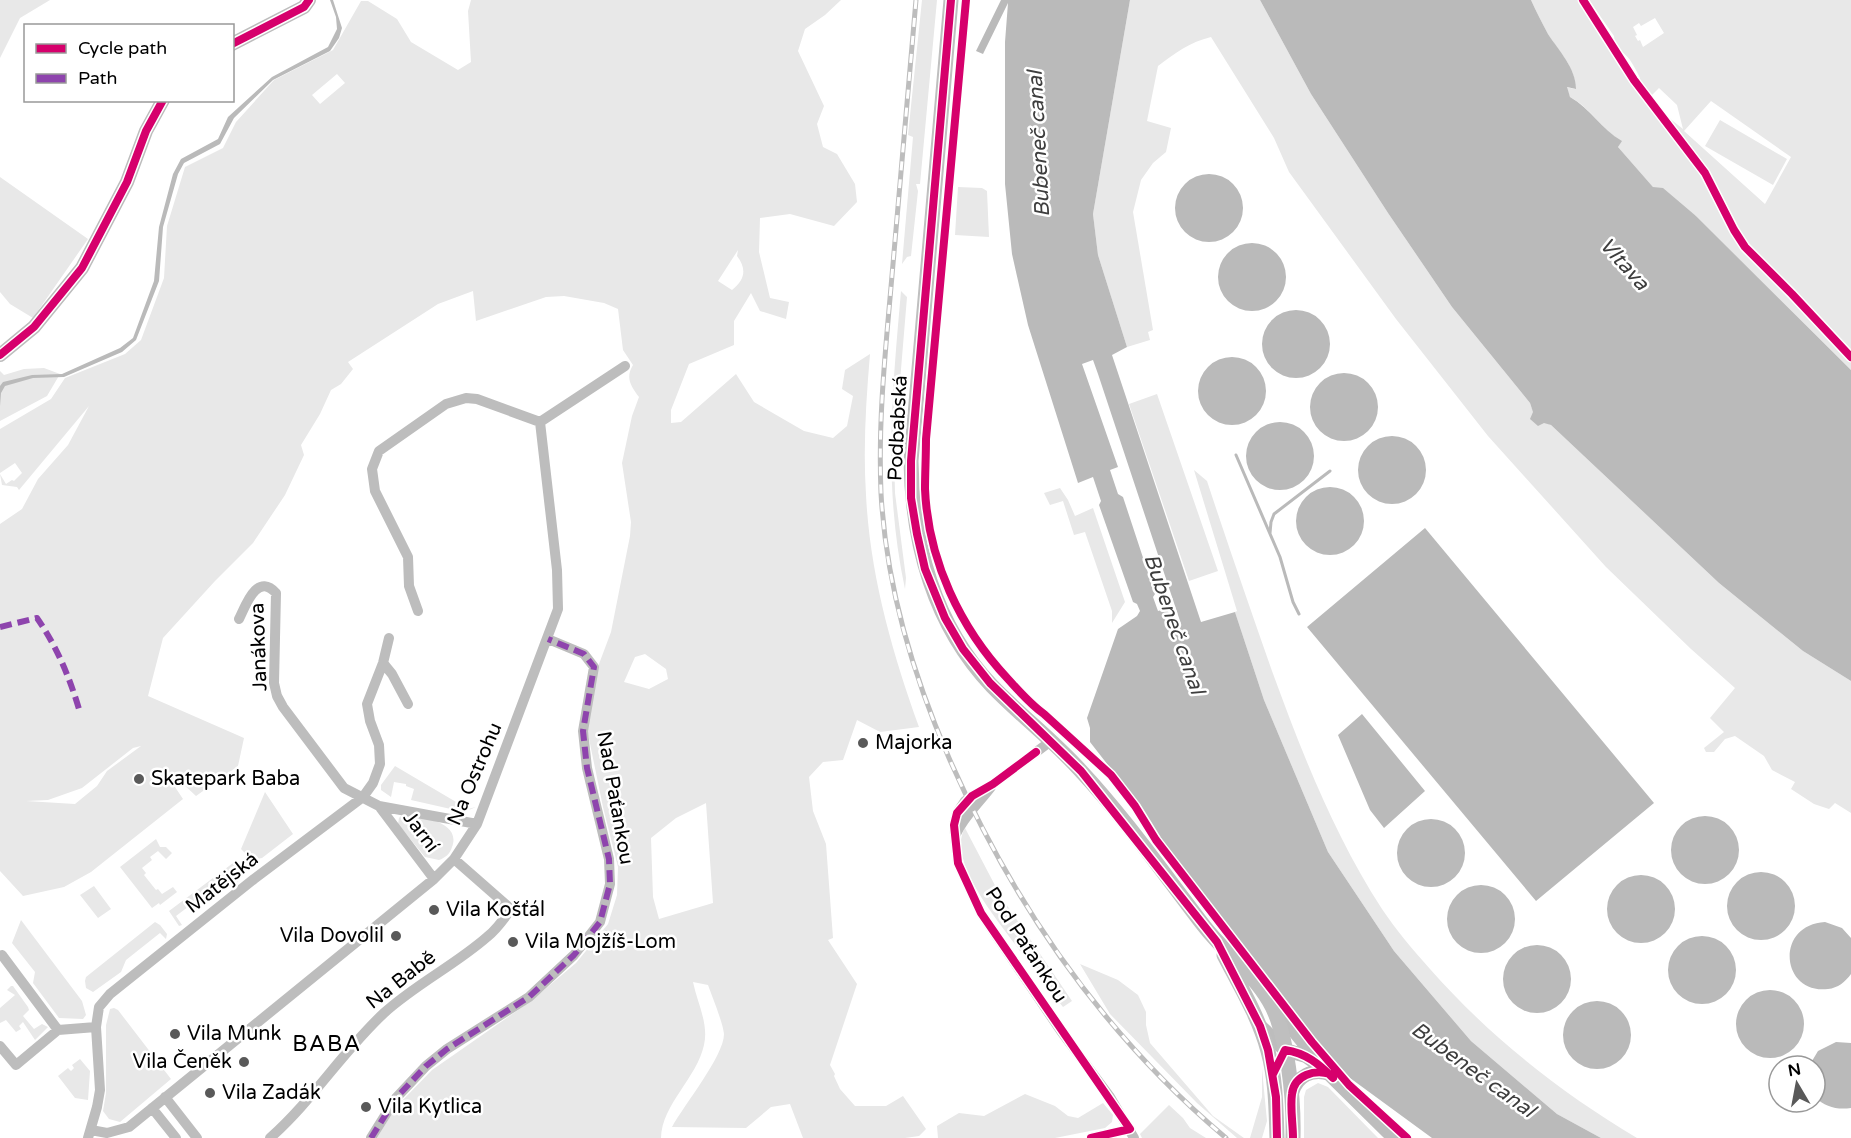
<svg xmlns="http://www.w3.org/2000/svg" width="1851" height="1138" font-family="'Varela Round',sans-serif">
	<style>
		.green { fill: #e8e8e8; fill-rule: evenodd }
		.water { fill: #bababa; fill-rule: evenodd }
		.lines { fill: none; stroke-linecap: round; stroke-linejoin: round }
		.stream { stroke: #bababa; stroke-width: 3 }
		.minor { stroke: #bdbdbd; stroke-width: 10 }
		.tertiary { stroke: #bdbdbd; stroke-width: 14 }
		.secondary { stroke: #bfbfbf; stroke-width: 15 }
		.rail-casing { stroke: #bdbdbd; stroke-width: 5 }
		.rail { stroke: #fff; stroke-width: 3; stroke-dasharray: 9; stroke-linecap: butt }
		.quiet { stroke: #8e44ad; stroke-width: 6; stroke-dasharray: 12 6; stroke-linecap: butt }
		.cycleway-casing { stroke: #fff; stroke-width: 11 }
		.cycleway { stroke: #d6006c; stroke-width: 8 }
		.poi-dot { fill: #595959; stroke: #fff; stroke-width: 2 }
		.labels { text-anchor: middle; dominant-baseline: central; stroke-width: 5; stroke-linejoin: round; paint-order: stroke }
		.street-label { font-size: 20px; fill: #000; stroke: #fff }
		.poi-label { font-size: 20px; fill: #000; stroke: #fff; text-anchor: start }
		.water-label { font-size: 21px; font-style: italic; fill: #3e3e3e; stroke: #fff }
		.quarter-label { font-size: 22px; letter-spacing: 1.5px; fill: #000; stroke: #fff }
	</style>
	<rect width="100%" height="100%" fill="#fff"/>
	<path class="green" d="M0 0H50L20 18 0 58Z
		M471 0H841L825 15 805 29 798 51 824 106 817 124 823 147 837 154 855 184 857 202 834 226 790 214 760 218 759 252 770 298 789 302 786 319 760 311 751 293 734 321V345L689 364 671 410V423L681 422 736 374 754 402 804 431 833 438 847 426 853 396 842 389 845 370 870 354C866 401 863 448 866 495 870 575 892 652 919 727L880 732 857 720 843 760 823 762 809 777 813 811 826 844 833 938 828 940 857 984 830 1065 835 1074 834 1076 840 1089 855 1106H886L903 1096 926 1129 919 1136 905 1138H803L790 1104 771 1107 746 1128 672 1127C684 1105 724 1056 724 1034 723 1023 712 996 708 985L693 982C697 1002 709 1024 704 1045 697 1078 662 1104 661 1138H377L396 1107 432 1070 531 1001 576 963 608 924 617 895 618 867 603 807 587 729 593 680 611 632 630 536 631 522 622 463 632 416 639 397C631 386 625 378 633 365L623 350 618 309 604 303 564 296 546 297 476 321 473 291 438 304 348 362 353 369 341 384 331 390 320 414 301 445 304 455 285 495 253 543 215 581 163 638 148 696 244 738 238 766 196 796 182 783 175 787 183 799 91 872 64 887 23 896 0 871V524L22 509 38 479 68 445 89 406 19 490 17 487 2 485 0 474 6 484 12 480 14 481 22 473 15 463 0 473V429L51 399 65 378 125 354 141 340 164 278 167 226 185 167 223 148 236 122 274 80 333 50 361 1H368L397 19 411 42 458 70 471 62 468 11ZM337 74 345 83 320 104 312 95ZM738 250 737 256C747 269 745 280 732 290L718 281ZM645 654 666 669 668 679 649 689 624 682 635 657ZM141 746 107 771 97 786 75 804 26 801 48 800 82 788 133 748ZM706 803 713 903 659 919 653 897 651 838 676 818Z
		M922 0H937L920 184H916L918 191 911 256 907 257 902 264 913 137 908 135Z
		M1130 0H1260L1311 94 1388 213 1452 307 1530 403C1533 414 1540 421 1551 425L1719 583 1803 651 1851 681V813L1835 803 1829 809 1814 804 1791 789 1795 782 1772 770 1764 756 1735 736 1725 739 1714 752H1706L1704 748 1724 732 1710 718 1735 688 1691 649 1606 567 1488 436 1396 319 1289 172 1274 138 1211 37C1190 42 1175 53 1158 66L1147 121 1171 128 1166 152 1153 163 1141 180 1133 212 1153 330 1148 332 1150 340 1127 347 1098 255 1093 214Z
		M1531 0H1583L1634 80 1676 133 1711 191 1715 188 1707 172 1668 117 1683 129 1677 105 1659 88 1651 96 1640 81V78C1637 72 1634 66 1630 60 1624 52 1614 47 1614 36L1589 0H1851V370L1696 216 1653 187 1618 147 1621 141C1601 129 1591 108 1570 97L1566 87 1575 89C1577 68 1558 51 1548 34 1542 23 1536 11 1531 0ZM1655 18 1664 33 1643 47 1640 40 1638 41 1635 36 1637 35 1633 27 1639 23 1641 26ZM1711 101 1791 157 1765 204 1684 131Z
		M1720 120 1787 159 1773 185 1705 146Z
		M0 177 88 239 33 318 10 304 0 292Z
		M958 187 982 188 987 191 989 237 955 235Z
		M901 291 907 297 894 454 895 493 906 578 905 589C883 486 892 394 901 291Z
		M44 368 60 374 47 396 0 421V371L4 375 24 369Z
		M1157 394 1218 571 1189 581 1129 404Z
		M1194 470 1207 481C1228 545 1250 608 1272 671 1302 753 1334 835 1382 909 1396 930 1414 951 1430 969 1490 1037 1560 1092 1637 1138H1601L1557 1114 1471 1041 1394 951 1328 852 1264 700 1235 612 1237 611Z
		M1060 488 1068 500 1075 516 1093 508 1125 602 1112 623V611L1085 532 1074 535 1063 501 1050 505 1044 493Z
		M395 766 468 809 476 807 464 812 411 800 414 789 406 786V784L394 782 391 797 381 790V785Z
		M265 792 293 834 262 858 252 860 241 849Z
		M402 815C419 816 462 821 452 847 450 854 445 858 439 860L425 857 398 824 399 818Z
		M965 828 1000 895 1072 1001 1063 1007 1037 975 1040 972 1024 949 1020 951C1002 925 945 861 965 828Z
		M156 839 160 847H166L172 853 166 859 158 851 150 857 152 860 142 868 146 873 144 875 156 890 158 889 162 894 173 887 177 892 160 905 159 903 152 908 120 867Z
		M233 863 244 875 233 887 225 879 176 916 182 925 179 926 169 911Z
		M94 886 111 909 98 918 80 895Z
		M21 920 82 1001 86 1015 83 1019 59 1018 33 983 35 972 12 943Z
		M155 922 160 925 167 934 166 939 160 933 126 960 121 972 93 992 86 988 85 981 86 977Z
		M1080 964 1118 980 1138 995 1146 1012V1025L1150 1043 1213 1116 1244 1138H1237L1197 1103 1110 1014Z
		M11 986H13L28 1007 29 1010 21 1018 23 1016 34 1029 42 1024 48 1027 35 1040 23 1022 19 1026 21 1029 16 1032 6 1020 0 1023V1008L15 995 7 990Z
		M114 1008 118 1010 171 1079 120 1122 109 1119 103 1111 106 1093V1025L110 1009Z
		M80 1059 90 1071 88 1100 75 1098 58 1076 68 1068 71 1071 74 1068 72 1065Z
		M1262 1069 1267 1121 1262 1138H1250L1262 1097Z
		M1318 1083 1328 1087 1378 1138H1304V1097L1306 1090Z
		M1025 1094 1055 1106 1068 1116 1078 1118 1103 1103 1113 1115 1112 1122 1105 1128 1055 1138H938L937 1126 959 1113 984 1116Z
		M1169 1105 1183 1118 1190 1128 1206 1138H1142L1140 1134Z"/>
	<path class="water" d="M330 0H333L342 28 339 38 330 51 273 80 234 118 220 144 184 163 178 174 163 227 159 281 136 340 122 352 64 377 33 378 5 386 1 393 0 406V386L3 382 32 375 62 374 120 348 133 338 154 281 159 227 173 174 181 159 218 139 228 117 272 77 328 47 337 29 336 17Z
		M1001 0H1130L1093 214 1098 255 1127 347 1112 355 1201 622 1235 612 1264 700 1328 852 1394 951 1471 1041 1557 1114 1601 1138H1432L1350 1078 1312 1036 1156 835 1136 801 1090 742V728L1087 718 1118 629 1137 616 1140 611 1137 604 1133 602 1099 505 1101 501 1093 477 1078 483 1028 325 1012 254 1005 184V42L1008 3 983 54 976 51ZM1093 360 1098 374 1180 621 1172 623 1167 608 1158 611 1153 597 1155 594 1123 497 1118 494 1110 470 1118 467 1082 364Z
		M1260 0H1531C1536 11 1542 23 1548 34 1559 51 1576 68 1576 89L1567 87 1570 97C1591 109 1601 129 1622 141L1618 147 1653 187 1663 188 1696 216 1851 370V681L1803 651 1719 583 1551 425 1544 423 1538 426 1530 419 1533 412 1530 403 1452 307 1388 213 1311 94Z
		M1175 208a34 34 0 1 1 68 0a34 34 0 1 1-68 0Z
		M1218 277a34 34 0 1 1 68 0a34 34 0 1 1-68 0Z
		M1262 344a34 34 0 1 1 68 0a34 34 0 1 1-68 0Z
		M1198 391a34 34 0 1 1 68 0a34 34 0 1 1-68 0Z
		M1310 407a34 34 0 1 1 68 0a34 34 0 1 1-68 0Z
		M1246 456a34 34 0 1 1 68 0a34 34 0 1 1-68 0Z
		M1358 470a34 34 0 1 1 68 0a34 34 0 1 1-68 0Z
		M1296 521a34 34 0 1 1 68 0a34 34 0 1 1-68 0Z
		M1425 528 1654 803 1536 901 1307 627Z
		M1362 714 1425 791 1384 828 1370 810 1338 735Z
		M1671 850a34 34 0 1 1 68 0a34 34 0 1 1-68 0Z
		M1397 853a34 34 0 1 1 68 0a34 34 0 1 1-68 0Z
		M1727 906a34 34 0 1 1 68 0a34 34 0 1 1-68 0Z
		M1607 909a34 34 0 1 1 68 0a34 34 0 1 1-68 0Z
		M1447 919a34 34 0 1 1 68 0a34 34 0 1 1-68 0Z
		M1825 922 1842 928 1851 938V974C1845 982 1838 988 1828 989 1781 995 1774 925 1825 922Z
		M1668 970a34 34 0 1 1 68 0a34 34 0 1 1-68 0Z
		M1503 979a34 34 0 1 1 68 0a34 34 0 1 1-68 0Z
		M1736 1024a34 34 0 1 1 68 0a34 34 0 1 1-68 0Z
		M1563 1035a34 34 0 1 1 68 0a34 34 0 1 1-68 0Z
		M1836 1042 1851 1043V1108C1837 1110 1825 1107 1815 1097V1066H1809L1818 1051Z"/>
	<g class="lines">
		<path class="stream" d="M1236 455 1280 557 1293 602 1299 614
			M1270 533 1271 522 1274 514 1330 471"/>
		<path class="minor" d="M540 422 625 366
			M418 611 409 586 408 557 375 491 372 469 379 451 446 404 466 398 477 399 540 422
			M239 619C246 605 257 572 276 593L274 683 277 696 283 707 344 788 379 806 477 824
			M383 663 392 674 408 704
			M1051 741 993 784 965 801 957 813 954 825 958 863 981 913 1061 1031 1110 1097 1134 1138
			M379 806 434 879
			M956 834C964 816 979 803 991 787
			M2 955 58 1030 96 1027
			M0 1046 16 1065 58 1030
			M165 1097 197 1138
			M152 1108 176 1138
			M91 1130 107 1133 129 1127 434 879 454 859 477 824 558 609 557 570 540 422
			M88 1138 97 1107 100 1090 96 1027 99 1007 110 994 254 879 363 797 373 783 380 764 379 745 370 721 367 704 383 663 389 638
			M270 1138C313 1100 342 1052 384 1013 416 984 455 965 487 937 496 930 504 919 511 909L454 859
			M371 1138 396 1098 426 1066 447 1049 529 997 574 955 600 922 610 884 609 859 587 768 583 731 594 667 584 654 548 639
			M1091 1138 1130 1129"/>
		<path class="tertiary" d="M232 44 304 7 309 0
			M0 355 34 327 82 268 127 182 146 131 163 100
			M1274 1006 1317 1059
			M1261 1027 1285 1050 1306 1056 1323 1068 1394 1138
			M1292 1093C1297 1076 1312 1068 1330 1074"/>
		<path class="secondary" d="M951 0 911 461C912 543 934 625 992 686 1020 715 1053 740 1080 770 1125 818 1164 874 1204 926 1224 952 1252 972 1269 1001 1288 1032 1294 1101 1293 1138
			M1224 955C1240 986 1259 1017 1268 1051 1276 1080 1276 1109 1277 1138"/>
		<defs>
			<path id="rail" d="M916 0C908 96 899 191 891 287 885 355 878 423 881 493 886 585 912 673 949 758 1013 904 1104 1035 1226 1138"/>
		</defs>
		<use href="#rail" class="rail-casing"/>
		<use href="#rail" class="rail"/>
		<path class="quiet" d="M0 627 37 618C57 647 69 676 79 709
			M371 1138 396 1098 426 1066 447 1049 529 997 574 955 600 922 610 884 609 859 587 768 583 731 594 667 584 654 548 639"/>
		<defs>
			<path id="cycleway" d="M951 0 911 461V498L917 534 925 569 945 618 963 649 990 683 1081 771 1217 942 1260 1026 1268 1050 1276 1097 1277 1138
				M966 0 926 439C926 456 925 473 925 489 928 560 960 628 1008 679 1019 691 1030 704 1044 714L1111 775 1135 806 1156 840 1312 1042 1349 1085 1407 1138
				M1583 0 1634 80 1705 173 1734 230 1745 247 1792 294 1851 357
				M232 44 304 7 309 0
				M0 355 34 327 82 268 127 182 146 131 163 100
				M1036 752 993 784 972 796 957 813 954 825 958 863 981 913 1130 1129 1091 1138
				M1273 1074 1285 1050C1306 1053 1319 1064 1333 1078
				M1293 1138C1293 1124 1290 1108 1292 1094 1294 1075 1315 1069 1330 1074"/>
		</defs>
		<use href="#cycleway" class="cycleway-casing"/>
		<use href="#cycleway" class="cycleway"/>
	</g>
	<g class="poi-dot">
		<circle cx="863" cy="743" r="6"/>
		<circle cx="139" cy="779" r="6"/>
		<circle cx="434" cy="910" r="6"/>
		<circle cx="396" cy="936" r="6"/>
		<circle cx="513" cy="942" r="6"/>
		<circle cx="175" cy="1034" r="6"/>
		<circle cx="244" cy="1062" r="6"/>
		<circle cx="210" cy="1093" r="6"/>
		<circle cx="366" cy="1107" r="6"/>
	</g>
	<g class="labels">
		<g class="street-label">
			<text transform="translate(898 428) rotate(-87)">Podbabská</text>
			<text transform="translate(259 647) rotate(-92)">Janákova</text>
			<text transform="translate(475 774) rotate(-67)">Na Ostrohu</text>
			<text transform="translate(615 798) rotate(80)">Nad Paťankou</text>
			<text transform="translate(421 832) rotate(53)">Jarní</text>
			<text transform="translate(222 883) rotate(-38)">Matějská</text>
			<text transform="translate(1026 945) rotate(57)">Pod Paťankou</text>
			<text transform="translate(401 980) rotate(-38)">Na Babě</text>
		</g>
		<g class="poi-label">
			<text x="875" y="743">Majorka</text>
			<text x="151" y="779">Skatepark Baba</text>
			<text x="446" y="910">Vila Košťál</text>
			<text x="384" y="936" text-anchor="end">Vila Dovolil</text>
			<text x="525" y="942">Vila Mojžíš-Lom</text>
			<text x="187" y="1034">Vila Munk</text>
			<text x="232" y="1062" text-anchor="end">Vila Čeněk</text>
			<text x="222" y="1093">Vila Zadák</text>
			<text x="378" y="1107">Vila Kytlica</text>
		</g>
		<g class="water-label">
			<text transform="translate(1039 144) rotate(-93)">Bubeneč canal</text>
			<text transform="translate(1624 264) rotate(48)">Vltava</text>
			<text transform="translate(1174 624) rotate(71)">Bubeneč canal</text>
			<text transform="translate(1473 1070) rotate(36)">Bubeneč canal</text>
		</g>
		<g class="quarter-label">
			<text x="327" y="1044">BABA</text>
		</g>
	</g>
	<rect x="24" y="24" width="210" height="78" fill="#ffffff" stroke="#999999" stroke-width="1.5"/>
	<rect x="36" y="44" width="30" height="9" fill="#d6006c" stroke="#999999" stroke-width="1.5"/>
	<text x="78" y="54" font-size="18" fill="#000000">Cycle path</text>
	<rect x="36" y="74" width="30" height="9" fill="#8e44ad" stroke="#999999" stroke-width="1.5"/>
	<text x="78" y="84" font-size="18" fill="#000000">Path</text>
	<g transform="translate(1797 1084) rotate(350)"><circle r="28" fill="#ffffff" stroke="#999999" stroke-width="1.5"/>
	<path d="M0-4.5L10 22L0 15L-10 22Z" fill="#595959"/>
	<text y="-9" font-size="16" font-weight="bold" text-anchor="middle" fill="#000000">N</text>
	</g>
</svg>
